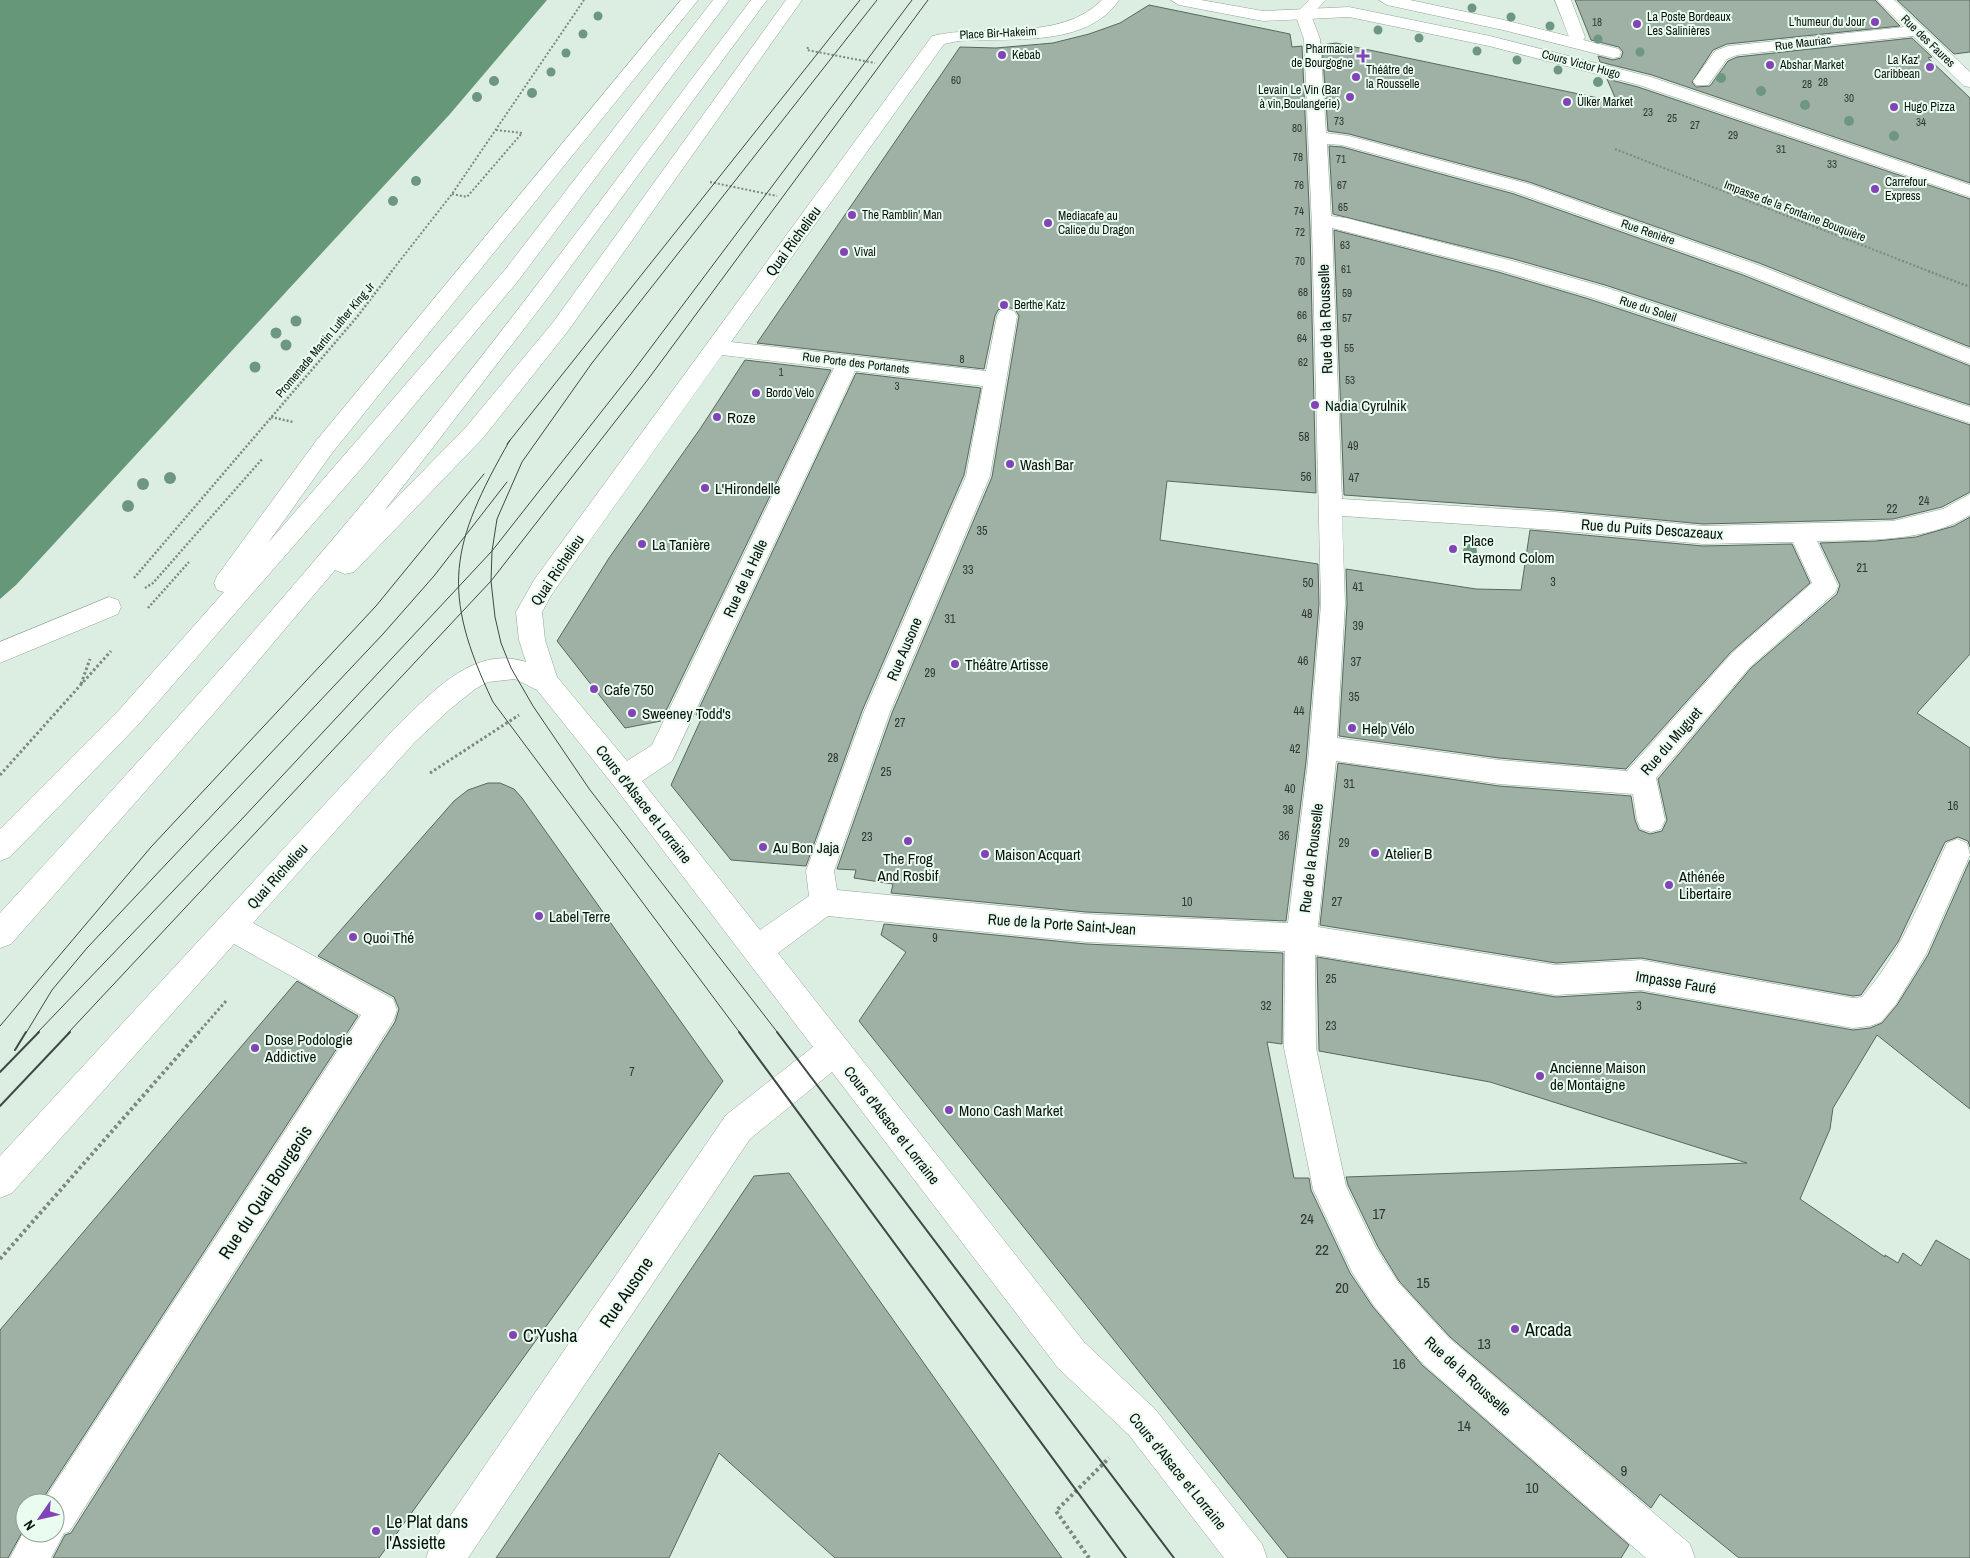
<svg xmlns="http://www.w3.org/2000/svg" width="1970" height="1558" font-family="'Archivo Narrow',sans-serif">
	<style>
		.water { fill: #669778 }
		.building { fill: #9fb0a4; stroke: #58685e }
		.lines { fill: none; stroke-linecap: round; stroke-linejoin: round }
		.minor-casing { stroke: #93a498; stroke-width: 1 }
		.major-casing { stroke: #93a498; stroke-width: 1 }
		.path-far3 { stroke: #7c8981; stroke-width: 2; stroke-dasharray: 2 2; stroke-linecap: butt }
		.path-far2 { stroke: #7c8981; stroke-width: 2.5; stroke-dasharray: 2 2; stroke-linecap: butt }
		.path-far1 { stroke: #7c8981; stroke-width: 3; stroke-dasharray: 2.5 2.5; stroke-linecap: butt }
		.path { stroke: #7c8981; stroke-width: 4; stroke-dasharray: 3 3; stroke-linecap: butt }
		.minor { fill: #fff; fill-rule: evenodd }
		.major { fill: #fff; fill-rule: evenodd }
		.tram-far1 { stroke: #404943; stroke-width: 1 }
		.tram { stroke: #404943; stroke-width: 2 }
		.tree { fill: #6d9780 }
		.poi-dot { fill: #8243b8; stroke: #e9fcef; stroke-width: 2 }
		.labels { text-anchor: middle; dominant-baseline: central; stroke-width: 4; stroke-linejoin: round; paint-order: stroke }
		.far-number-label { font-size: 11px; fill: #2f3832 }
		.far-poi-label { font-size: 12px; fill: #0a100c; stroke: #e9fcef; text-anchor: start }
		.far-street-label { font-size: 12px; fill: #0a100c; stroke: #e9fcef }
		.number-label { font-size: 12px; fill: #2f3832 }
		.street-label { font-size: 15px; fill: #0a100c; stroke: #e9fcef }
		.poi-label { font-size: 15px; fill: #0a100c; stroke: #e9fcef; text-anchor: start }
		.near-number-label { font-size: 15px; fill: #2f3832 }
		.near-street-label { font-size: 18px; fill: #0a100c; stroke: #e9fcef }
		.near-poi-label { font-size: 18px; fill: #0a100c; stroke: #e9fcef; text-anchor: start }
	</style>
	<rect width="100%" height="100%" fill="#dceee2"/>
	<path class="water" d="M0 0H547L450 114 16 585 0 599Z"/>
	<path class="building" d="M1575 0H1875L1900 26 1727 44 1713 50 1692 82 1696 87 1710 86 1728 61 1737 57 1912 38 1932 57 1928 58 1970 98V183L1652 75 1600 62 1598 56 1613 60 1621 58 1623 52 1619 47 1591 40Z
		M1897 0H1970V52L1954 54Z
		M1149 5 1290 34 1292 47 1302 46 1310 228 1316 493 1167 481 1160 540 1318 564 1319 604 1306 762 1286 921 1086 912 891 893 893 884 854 878 856 870 837 869 892 713 992 477 1019 316 1015 309 1006 307 998 310 995 316 984 369 757 343 960 47 996 48 1053 43 1089 34 1120 23Z
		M1336 43 1617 102 1607 79 1638 87 1970 199V347L1759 263 1529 182 1349 134 1328 131 1322 45Z
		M1329 146 1342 147 1514 194 1743 275 1970 366V405L1605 285 1514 259 1333 214Z
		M1334 230 1498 272 1589 299 1970 425V492L1942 507 1893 519 1703 524 1555 510 1344 495Z
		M745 360 831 370 661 721 625 728 557 641 609 558 700 429Z
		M856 373 981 388 964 475 862 711 806 866 731 860 671 785 704 713 696 715Z
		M1970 517V654L1917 713 1970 748V847L1968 841 1958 837 1945 842 1898 942 1861 995 1853 996 1641 958 1556 963 1320 925 1338 763 1499 786 1631 796 1635 820 1639 830 1650 834 1662 831 1667 820 1658 779 1751 668 1837 594 1840 585 1820 543 1876 541 1916 537 1954 526Z
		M1530 530 1703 546 1792 544 1810 583 1731 652 1626 769 1499 758 1339 736 1347 604 1346 569 1476 589 1521 590Z
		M488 783H500L514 789 522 798 723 1081 379 1558H53L65 1535 71 1533 395 1022 399 1009 394 997 318 956 454 801 468 790Z
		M1970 860V1109L1877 1035 1833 1108 1830 1129 1800 1199 1885 1257V1255L1898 1263 1903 1253 1921 1266 1936 1240 1970 1260V1558H1739L1660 1494 1651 1508 1450 1337 1399 1281 1378 1247 1348 1185 1346 1177 1747 1163 1490 1082 1319 1051 1317 957 1556 997 1641 992 1853 1030 1870 1028 1882 1023 1897 1005 1928 955Z
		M884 924 1086 944 1283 953 1282 1044 1267 1042 1294 1178H1309L1311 1190 1350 1273 1373 1307 1422 1365 1629 1545 1621 1558H1288L859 1021 906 952 881 935Z
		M297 981 358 1016 40 1503H25V1527L8 1558H0V1330Z
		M789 1173 1062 1558H835L719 1453 669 1558H496L754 1176Z"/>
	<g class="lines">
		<defs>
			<path id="minor" d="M1102 0H1119C1086 49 1009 37 958 41L944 44 731 342 986 371 997 316 1000 311 1007 309 1014 311 1017 316 990 476 890 712 834 871 837 890 1086 914 1288 923 1308 762 1321 604 1312 228 1304 39 1295 14 1309 0H1326L1311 15 1320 39 1326 133 1349 136 1529 184 1758 265 1970 349V364L1744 273 1515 192 1342 145 1327 144 1331 216 1346 218 1513 261 1604 287 1970 407V423L1590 297 1499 270 1332 228 1342 499 1555 512 1703 526 1893 521 1943 509 1970 494V515C1929 542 1865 540 1817 541L1838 586 1835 593 1750 667 1656 778 1665 820 1661 829 1651 832 1641 829 1637 820 1633 794 1499 784 1336 761 1318 927 1556 965 1641 960 1853 998 1862 997C1901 953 1923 895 1947 843L1957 839 1967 843 1970 855 1926 954 1896 1004 1881 1022 1870 1026 1853 1028 1641 990 1556 995 1315 955 1316 1048 1346 1186 1376 1248 1398 1282 1449 1338 1690 1544 1695 1558H1646L1423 1364 1374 1306 1352 1272 1313 1189 1284 1048 1285 951 1086 942 828 916 778 953 1084 1342 1155 1409 1262 1544 1267 1558H1224L1129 1435 1058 1368 832 1072 750 1139 468 1558H426L431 1544 726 1115 813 1047 614 786 537 690 515 679 488 682 475 689 449 710 414 743 253 923 393 999 397 1010 393 1021 69 1532 64 1533 51 1558H10L25 1529V1533H55V1503H42L361 1015 234 944 12 1193 0 1198V1156L396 727C430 695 473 644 526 662L519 640 516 612 534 580 932 36C987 23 1059 43 1102 0ZM722 355 834 368 652 745 627 761 557 677 545 640 542 612 552 594ZM855 371 983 386 966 476 864 712 806 871 809 896 760 930 642 781 672 761ZM1342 516 1555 530 1703 544 1793 542 1812 583 1732 653 1627 771 1499 760 1337 738 1345 604Z
				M1555 0H1571L1585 37 1580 46H1568L1566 42 1569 37Z
				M1877 0H1894L1970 72V87L1964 86 1913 36 1737 55 1727 59 1708 85H1696L1693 81 1715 51 1728 46 1904 27Z
				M109 597 118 600 121 607 118 614 0 663V642Z"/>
			<path id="major" d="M681 0H698L332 453 268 543 504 271 713 0H729L518 281 365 464 137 726 10 857 0 861V829L119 710 224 592 217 590 214 583 217 576 316 441Z
				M751 0H767L547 299 384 511 467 426 554 321 786 0H802L568 331 483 438 354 572 345 574 335 570 215 712 11 944 0 948V913C136 765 270 617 397 462 520 312 634 155 751 0Z
				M1171 0H1201L1263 11 1349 7 1490 36 1651 77 1970 185V197L1639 85 1489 46 1349 17 1263 21 1179 5Z
				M1379 0H1410L1504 20 1619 49 1621 53 1619 57 1613 58 1503 30 1387 5Z"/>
		</defs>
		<use href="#minor" class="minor-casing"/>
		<use href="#major" class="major-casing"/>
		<path class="path-far3" d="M808 47 807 50 875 63
			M496 130 522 133
			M1615 149 1931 272
			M710 182 777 196
			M452 194 467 197 522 133
			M391 272 452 194 584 0"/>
		<path class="path-far2" d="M1928 271 1970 287
			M271 417 293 422
			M134 578 357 317 392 271
			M145 588 153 583 263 458
			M148 608 189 562"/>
		<path class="path-far1" d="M81 684 90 659
			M430 773 519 715
			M0 775 111 651
			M198 1033 226 1001"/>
		<path class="path" d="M0 1259 199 1032
			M1089 1558 1056 1511 1109 1458"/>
		<use href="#minor" class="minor"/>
		<use href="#major" class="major"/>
		<path class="tram-far1" d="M510 440C450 545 440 591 493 702L740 1033
			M507 444 860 0
			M0 1026 151 847 376 606 484 474
			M26 1033 52 990 87 948 383 634 434 576 507 482
			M37 1033 241 820 492 551 631 374 912 0
			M68 1033 491 581 649 378 928 0
			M778 1033 590 790 533 706 511 668 501 643 495 617 491 581 492 551 497 519 522 462 592 363 877 0"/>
		<path class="tram" d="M739 1032 1126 1558
			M777 1032 1174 1558
			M15 1050 26 1032
			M0 1072 39 1032
			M0 1106 70 1032"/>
	</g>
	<g class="tree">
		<circle cx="1472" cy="8" r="4.5"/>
		<circle cx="598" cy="16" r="4.5"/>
		<circle cx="1511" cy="17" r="4.5"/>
		<circle cx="1550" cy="26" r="4.5"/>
		<circle cx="1378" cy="30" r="4.5"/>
		<circle cx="583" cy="34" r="4.5"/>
		<circle cx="1419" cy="38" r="4.5"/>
		<circle cx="1598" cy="39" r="4.5"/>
		<circle cx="1477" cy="51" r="4.5"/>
		<circle cx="1640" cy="52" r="4.5"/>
		<circle cx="566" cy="53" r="4.5"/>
		<circle cx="1517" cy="60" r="4.5"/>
		<circle cx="1558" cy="70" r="4.5"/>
		<circle cx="551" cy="72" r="4.5"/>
		<circle cx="1721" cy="78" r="5"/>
		<circle cx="494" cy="81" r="5"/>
		<circle cx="1598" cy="82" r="5"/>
		<circle cx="1761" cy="91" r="5"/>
		<circle cx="532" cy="93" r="5"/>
		<circle cx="477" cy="97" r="5"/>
		<circle cx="1805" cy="105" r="5"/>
		<circle cx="1849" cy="121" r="5"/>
		<circle cx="1894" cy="136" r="5"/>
		<circle cx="416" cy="181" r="5"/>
		<circle cx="393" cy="201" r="5"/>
		<circle cx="296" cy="321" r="5.5"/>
		<circle cx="276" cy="333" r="5.5"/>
		<circle cx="286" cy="345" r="5.5"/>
		<circle cx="255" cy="367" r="5.5"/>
		<circle cx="170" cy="478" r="6"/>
		<circle cx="143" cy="484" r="6"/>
		<circle cx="128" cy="506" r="6"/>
		<circle cx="1470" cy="551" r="7"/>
	</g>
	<g class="poi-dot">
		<circle cx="1875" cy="22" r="5"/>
		<circle cx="1637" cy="24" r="5"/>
		<circle cx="1002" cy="55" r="5"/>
		<path d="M1360.5 48.5h5v5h5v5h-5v5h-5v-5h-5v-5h5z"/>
		<circle cx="1770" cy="65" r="5"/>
		<circle cx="1930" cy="67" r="5"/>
		<circle cx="1356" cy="77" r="5"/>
		<circle cx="1350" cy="97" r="5"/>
		<circle cx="1567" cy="102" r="5"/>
		<circle cx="1894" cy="107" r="5"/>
		<circle cx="1875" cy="189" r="5"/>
		<circle cx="852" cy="215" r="5"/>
		<circle cx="1048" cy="223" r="5"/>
		<circle cx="844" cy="252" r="5"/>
		<circle cx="1004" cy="305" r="5"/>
		<circle cx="756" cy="393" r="5"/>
		<circle cx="1315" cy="405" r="5"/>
		<circle cx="717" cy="417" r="5"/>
		<circle cx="1010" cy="464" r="5"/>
		<circle cx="705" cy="488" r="5"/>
		<circle cx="642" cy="544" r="5"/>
		<circle cx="1453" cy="549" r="5"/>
		<circle cx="955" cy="664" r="5"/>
		<circle cx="594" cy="689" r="5"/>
		<circle cx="632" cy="713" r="5"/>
		<circle cx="1352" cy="728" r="5"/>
		<circle cx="908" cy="841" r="5"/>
		<circle cx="763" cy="847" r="5"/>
		<circle cx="1375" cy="853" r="5"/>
		<circle cx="985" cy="854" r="5"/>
		<circle cx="1669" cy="885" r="5"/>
		<circle cx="539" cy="916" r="5"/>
		<circle cx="353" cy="937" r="5"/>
		<circle cx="255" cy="1048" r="5"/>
		<circle cx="1540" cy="1076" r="5"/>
		<circle cx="949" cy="1110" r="5"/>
		<circle cx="1515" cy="1329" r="5"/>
		<circle cx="513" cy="1335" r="5"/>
		<circle cx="376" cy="1531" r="5"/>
	</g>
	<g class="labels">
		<g class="far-number-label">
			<text x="1597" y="22">18</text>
			<text x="956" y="80">60</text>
			<text x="1823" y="82">28</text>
			<text x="1807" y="84">28</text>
			<text x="1849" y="98">30</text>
			<text x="1648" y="112">23</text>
			<text x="1672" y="118">25</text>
			<text x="1339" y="121">73</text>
			<text x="1921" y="122">34</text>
			<text x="1695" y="125">27</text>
			<text x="1297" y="128">80</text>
			<text x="1733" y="135">29</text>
			<text x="1781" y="149">31</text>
			<text x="1298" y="157">78</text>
			<text x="1341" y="159">71</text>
			<text x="1832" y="164">33</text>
			<text x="1299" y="185">76</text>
			<text x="1342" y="185">67</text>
			<text x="1343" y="207">65</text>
			<text x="1299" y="211">74</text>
			<text x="1300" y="232">72</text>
			<text x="1345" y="245">63</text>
			<text x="1300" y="261">70</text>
			<text x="1346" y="269">61</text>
			<text x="1303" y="292">68</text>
			<text x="1347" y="293">59</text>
			<text x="1302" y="315">66</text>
			<text x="1347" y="318">57</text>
			<text x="1302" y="338">64</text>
			<text x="1349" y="348">55</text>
			<text x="962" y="359">8</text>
			<text x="1303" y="362">62</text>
			<text x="781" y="372">1</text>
			<text x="1350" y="380">53</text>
			<text x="897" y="386">3</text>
		</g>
		<g class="far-poi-label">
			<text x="1647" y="17">La Poste Bordeaux<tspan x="1647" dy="14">Les Salinières</tspan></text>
			<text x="1865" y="22" text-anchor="end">L'humeur du Jour</text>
			<text x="1353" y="49" text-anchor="end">Pharmacie<tspan x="1353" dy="14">de Bourgogne</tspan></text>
			<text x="1012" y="55">Kebab</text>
			<text x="1920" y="60" text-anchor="end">La Kaz'<tspan x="1920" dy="14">Caribbean</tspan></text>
			<text x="1780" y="65">Abshar Market</text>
			<text x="1366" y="70">Théâtre de<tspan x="1366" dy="14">la Rousselle</tspan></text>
			<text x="1340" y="90" text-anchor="end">Levain Le Vin (Bar<tspan x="1340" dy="14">à vin,Boulangerie)</tspan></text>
			<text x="1577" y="102">Ülker Market</text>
			<text x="1904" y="107">Hugo Pizza</text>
			<text x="1885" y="182">Carrefour<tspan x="1885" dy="14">Express</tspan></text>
			<text x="862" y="215">The Ramblin' Man</text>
			<text x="1058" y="216">Mediacafe au<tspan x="1058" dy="14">Calice du Dragon</tspan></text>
			<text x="854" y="252">Vival</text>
			<text x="1014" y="305">Berthe Katz</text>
			<text x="766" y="393">Bordo Velo</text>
		</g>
		<g class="far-street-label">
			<text transform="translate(998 33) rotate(-3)">Place Bir-Hakeim</text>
			<text transform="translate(1928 41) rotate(44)">Rue des Faures</text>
			<text transform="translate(1803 43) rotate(-7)">Rue Mauriac</text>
			<text transform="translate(1581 64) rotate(15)">Cours Victor Hugo</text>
			<text transform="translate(1795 211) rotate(21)">Impasse de la Fontaine Bouquière</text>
			<text transform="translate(1648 232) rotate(19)">Rue Renière</text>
			<text transform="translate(1648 309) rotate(18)">Rue du Soleil</text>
			<text transform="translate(325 340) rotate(-50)">Promenade Martin Luther King Jr</text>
			<text transform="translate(856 363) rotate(7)">Rue Porte des Portanets</text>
		</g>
		<g class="number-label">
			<text x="1304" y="437">58</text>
			<text x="1353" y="446">49</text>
			<text x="1306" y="477">56</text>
			<text x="1354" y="478">47</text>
			<text x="1924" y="501">24</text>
			<text x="1892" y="509">22</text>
			<text x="982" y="531">35</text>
			<text x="1862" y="568">21</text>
			<text x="968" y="570">33</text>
			<text x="1553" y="582">3</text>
			<text x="1308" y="583">50</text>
			<text x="1358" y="587">41</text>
			<text x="1307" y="614">48</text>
			<text x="950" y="619">31</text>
			<text x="1358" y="626">39</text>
			<text x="1303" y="661">46</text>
			<text x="1356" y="662">37</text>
			<text x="930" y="673">29</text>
			<text x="1354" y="697">35</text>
			<text x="1299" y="711">44</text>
			<text x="900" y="723">27</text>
			<text x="1295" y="749">42</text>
			<text x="833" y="758">28</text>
			<text x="886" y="772">25</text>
			<text x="1349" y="784">31</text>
			<text x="1290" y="789">40</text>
			<text x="1953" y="806">16</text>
			<text x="1288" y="810">38</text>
			<text x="1284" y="836">36</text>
			<text x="867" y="837">23</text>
			<text x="1344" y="843">29</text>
			<text x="1187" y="902">10</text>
			<text x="1337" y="902">27</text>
			<text x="935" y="938">9</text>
			<text x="1331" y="979">25</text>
			<text x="1266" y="1006">32</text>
			<text x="1639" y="1006">3</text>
			<text x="1331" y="1026">23</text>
			<text x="632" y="1072">7</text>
		</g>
		<g class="street-label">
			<text transform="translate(793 241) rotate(-54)">Quai Richelieu</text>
			<text transform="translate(1325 319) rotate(-92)">Rue de la Rousselle</text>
			<text transform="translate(1652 529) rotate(4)">Rue du Puits Descazeaux</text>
			<text transform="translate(557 570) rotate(-56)">Quai Richelieu</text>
			<text transform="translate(745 578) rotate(-65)">Rue de la Halle</text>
			<text transform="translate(904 649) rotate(-67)">Rue Ausone</text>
			<text transform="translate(1671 741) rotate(-49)">Rue du Muguet</text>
			<text transform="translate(644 804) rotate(52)">Cours d'Alsace et Lorraine</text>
			<text transform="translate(1311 858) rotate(-83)">Rue de la Rousselle</text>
			<text transform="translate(277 876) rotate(-48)">Quai Richelieu</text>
			<text transform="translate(1062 924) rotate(4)">Rue de la Porte Saint-Jean</text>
			<text transform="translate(1676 982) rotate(9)">Impasse Fauré</text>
			<text transform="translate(892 1125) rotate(52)">Cours d'Alsace et Lorraine</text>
			<text transform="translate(1468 1376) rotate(42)">Rue de la Rousselle</text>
			<text transform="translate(1178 1471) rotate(51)">Cours d'Alsace et Lorraine</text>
		</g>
		<g class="poi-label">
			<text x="1325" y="405">Nadia Cyrulnik</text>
			<text x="727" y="417">Roze</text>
			<text x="1020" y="464">Wash Bar</text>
			<text x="715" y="488">L'Hirondelle</text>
			<text x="1463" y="540">Place<tspan x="1463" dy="17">Raymond Colom</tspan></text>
			<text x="652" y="544">La Tanière</text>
			<text x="965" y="664">Théâtre Artisse</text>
			<text x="604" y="689">Cafe 750</text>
			<text x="642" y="713">Sweeney Todd's</text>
			<text x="1362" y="728">Help Vélo</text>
			<text x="773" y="847">Au Bon Jaja</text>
			<text x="1385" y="853">Atelier B</text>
			<text x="995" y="854">Maison Acquart</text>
			<text x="908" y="858" text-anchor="middle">The Frog<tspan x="908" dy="17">And Rosbif</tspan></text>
			<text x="1679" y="876">Athénée<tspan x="1679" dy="17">Libertaire</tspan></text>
			<text x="549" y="916">Label Terre</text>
			<text x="363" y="937">Quoi Thé</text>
			<text x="265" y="1039">Dose Podologie<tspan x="265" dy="17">Addictive</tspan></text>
			<text x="1550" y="1067">Ancienne Maison<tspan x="1550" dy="17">de Montaigne</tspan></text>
			<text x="959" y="1110">Mono Cash Market</text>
		</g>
		<g class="near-number-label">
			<text x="1379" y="1213">17</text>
			<text x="1307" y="1218">24</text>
			<text x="1322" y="1249">22</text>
			<text x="1423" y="1282">15</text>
			<text x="1342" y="1287">20</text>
			<text x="1484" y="1343">13</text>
			<text x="1399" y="1363">16</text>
			<text x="1464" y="1425">14</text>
			<text x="1624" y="1470">9</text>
			<text x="1532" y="1487">10</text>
		</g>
		<g class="near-street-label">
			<text transform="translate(265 1192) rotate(-57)">Rue du Quai Bourgeois</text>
			<text transform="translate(626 1292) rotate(-56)">Rue Ausone</text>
		</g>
		<g class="near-poi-label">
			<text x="1525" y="1329">Arcada</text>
			<text x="523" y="1335">C'Yusha</text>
			<text x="386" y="1521">Le Plat dans<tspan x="386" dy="21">l'Assiette</tspan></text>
		</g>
	</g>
	<g transform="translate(40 1518) rotate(236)"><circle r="24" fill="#e9fcef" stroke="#909e94"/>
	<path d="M0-4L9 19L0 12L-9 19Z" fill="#8243b8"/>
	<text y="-8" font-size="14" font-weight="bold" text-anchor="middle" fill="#0a100c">N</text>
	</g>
</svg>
